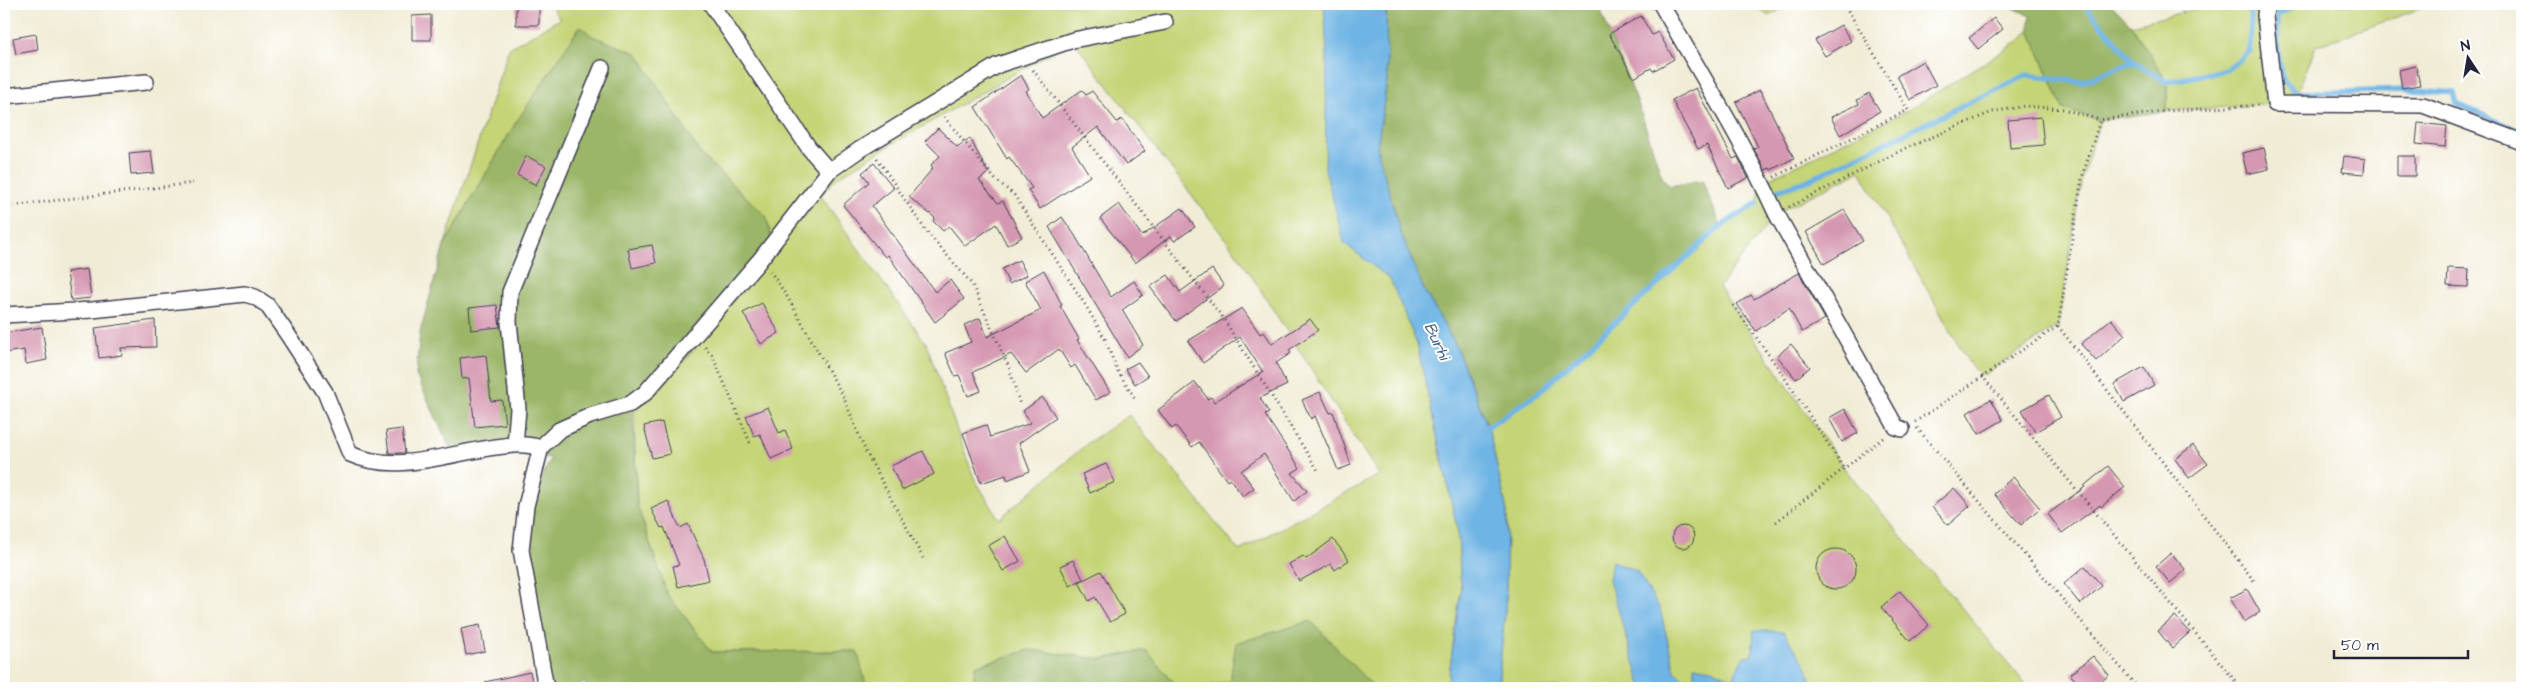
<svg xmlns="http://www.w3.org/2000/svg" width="2526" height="692" font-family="'Architects Daughter',sans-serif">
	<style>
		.green { fill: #c4d476; stroke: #737b58; fill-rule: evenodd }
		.forest { fill: #9bb667; stroke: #5e6c51 }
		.water { fill: #6eb4e4; stroke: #486b90 }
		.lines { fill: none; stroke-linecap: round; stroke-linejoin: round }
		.stream { stroke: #6eb4e4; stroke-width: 5.5 }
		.building { fill: #d598b1 }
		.street-casing { stroke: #414052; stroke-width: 18 }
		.path { stroke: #414052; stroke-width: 3; stroke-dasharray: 1 4; stroke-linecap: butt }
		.street { stroke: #fff; stroke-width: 15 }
		.labels { text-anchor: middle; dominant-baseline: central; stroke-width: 4; stroke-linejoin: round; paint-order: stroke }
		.water-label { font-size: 16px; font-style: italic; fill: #405c7f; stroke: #fff }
	</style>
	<rect width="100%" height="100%" fill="#fff"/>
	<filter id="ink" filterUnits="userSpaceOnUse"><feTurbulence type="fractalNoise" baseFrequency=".02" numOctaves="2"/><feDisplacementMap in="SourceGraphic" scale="10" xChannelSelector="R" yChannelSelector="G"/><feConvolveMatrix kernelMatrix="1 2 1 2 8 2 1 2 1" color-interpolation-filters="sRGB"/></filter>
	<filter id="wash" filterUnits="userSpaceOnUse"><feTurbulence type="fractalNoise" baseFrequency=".0096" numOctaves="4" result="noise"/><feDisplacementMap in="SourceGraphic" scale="20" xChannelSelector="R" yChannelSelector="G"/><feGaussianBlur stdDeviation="1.12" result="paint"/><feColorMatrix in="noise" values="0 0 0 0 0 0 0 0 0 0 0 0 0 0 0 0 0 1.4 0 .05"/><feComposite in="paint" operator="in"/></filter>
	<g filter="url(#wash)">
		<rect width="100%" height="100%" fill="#f1ecd5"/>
		<path class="green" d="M550 4H1324L1344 243 1390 279 1417 344 1458 533 1461 589 1448 681 1449 688H1374L1310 621 1230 681 1201 688H1178L1146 650 1101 659 1029 650 975 666 973 688H867L856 651 712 652 667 594 637 505 634 410 650 399 687 358 774 250 766 216 701 155 637 54 592 36 515 124 444 246 509 48 560 19ZM1073 40 1240 258 1379 475 1239 551 1129 415 1088 443 999 519 974 478 926 343 820 195 838 177 870 157Z
			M1755 4H1793L1768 16Z
			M2216 4H2433L2316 46 2297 93 2275 104 2167 111V82L2131 25Z
			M2030 30 2063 109 2100 120 2082 178 2058 326 1982 376 1969 363 1860 171 1776 213 1719 287 1844 468 2029 688H1498L1506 598 1507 511 1488 427 1538 393 1721 226 1757 203 1762 182 1908 110 2016 43Z"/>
		<path class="forest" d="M1386 4H1598L1638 104 1662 177 1670 186 1702 180 1721 226 1538 393 1488 427 1455 344 1424 290 1400 232 1377 148 1387 81Z
			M2006 4H2111L2131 25 2167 82V111L2100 120 2063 109 2030 30V16Z
			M580 26 592 36 637 53 701 155 766 216 774 250 666 382 650 399 632 410 637 505 667 594 712 652 857 651 867 688H587L585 683 571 688H550L525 572 528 509 551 458 516 454H453L416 375 420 332 444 246 515 124Z
			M1311 621 1374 688H1201L1230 681 1236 643Z
			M1029 650 1101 659 1146 650 1178 688H973L975 666Z"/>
		<path class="water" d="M1324 4H1386L1387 81 1377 148 1400 232 1424 290 1455 344 1488 427 1507 511 1506 598 1498 688H1449L1448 681 1461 589 1458 533 1417 344 1390 279 1344 243 1325 169 1327 54Z
			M1612 561 1637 571 1660 609 1675 671 1687 682 1694 678V666L1712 669 1732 679 1744 656 1752 655 1754 630 1784 632 1807 667 1812 688H1642L1609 580Z"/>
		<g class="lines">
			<path class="stream" d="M2277 4 2278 59 2285 82 2297 93 2416 90 2454 93 2457 104 2522 132
				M2278 14 2301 4
				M2134 62 2167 82 2226 70 2250 51 2251 16 2247 4
				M1778 190 1804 182 2027 75 2081 82 2134 62 2083 4
				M1481 428 1488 427 1538 393 1721 226 1757 203"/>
		</g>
		<g id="blocks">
			<path class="building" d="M516 7H539V25H516Z
				M431 15V40H412V16Z
				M1641 16 1652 35 1658 32 1674 59 1653 71 1651 68 1634 78 1609 34Z
				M1994 18 2003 29 1978 49 1969 38Z
				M1841 25 1851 41 1825 56 1815 40Z
				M36 34 38 50 16 54 13 38Z
				M1923 61 1936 85 1910 100 1897 76Z
				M2416 66 2420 85 2402 88 2399 70Z
				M1021 75 1029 89 1026 91 1042 118 1082 90 1086 95 1092 91 1117 122 1122 119 1145 151 1126 165 1098 127 1072 147 1090 176 1040 209 1028 190 1032 188 1009 157 1007 159 975 107Z
				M1696 88 1733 159 1738 157 1748 178 1728 188 1707 145 1698 149 1672 100Z
				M1760 90 1794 158 1771 170 1770 168 1765 170 1754 149 1758 147 1736 102Z
				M1869 93 1880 111 1840 135 1831 117 1859 104 1857 100Z
				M2041 117 2044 145 2010 148 2008 120Z
				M2418 123 2447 126 2445 147 2416 144Z
				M938 128 957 147 970 138 988 173 979 180 998 203 1003 201 1022 237 1007 245 996 224 965 246 949 226 943 231 933 221 935 218 909 197 933 168 931 165 940 156 925 141Z
				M2264 148 2269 169 2247 174 2242 153Z
				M151 151 154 173 131 175 129 153Z
				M526 156 546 166 536 185 517 175Z
				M2344 156 2365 159 2364 174 2342 172Z
				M2397 156H2415V176H2397Z
				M874 163 894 188 872 206 935 292 950 280 964 299 935 322 888 255 885 257 843 205 869 182 862 173Z
				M1119 204 1142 236 1182 208 1195 227 1174 241 1171 236 1135 263 1100 218Z
				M1844 210 1863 241 1824 264 1806 232Z
				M1062 217 1074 234 1111 297 1134 281 1143 295 1122 310 1143 345 1127 357 1049 227Z
				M652 245 656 263 632 268 628 249Z
				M1019 260 1027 275 1009 284 1002 269Z
				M2448 268 2469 269 2468 287 2447 286Z
				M87 269 91 298 71 300 67 272Z
				M1212 269 1224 286 1176 321 1150 287 1168 275 1180 292Z
				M1044 270 1062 305 1060 306 1079 339 1077 340 1110 392 1096 400 1075 365 1071 368 1059 349 1026 373 1011 354 973 372 981 391 968 396 959 375 955 376 945 353 971 342 964 325 980 318 987 337 1041 310 1025 281Z
				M1799 273 1825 319 1802 332 1789 308 1756 331 1737 304 1751 295 1754 299Z
				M762 303 779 333 761 344 743 313Z
				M497 305 500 327 471 330 469 308Z
				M1242 308 1260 334 1264 332 1272 344 1310 319 1318 330 1289 350 1291 353 1276 363 1287 385 1260 398 1269 413 1265 415 1300 468 1292 473 1307 491 1294 501 1264 454 1241 471 1254 488 1243 496 1230 479 1227 481 1199 442 1192 447 1176 426 1172 429 1158 410 1195 382 1208 399 1211 397 1214 402 1263 372 1240 337 1203 363 1188 341Z
				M2111 319 2125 335 2096 361 2081 344Z
				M155 320 156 347 121 348 122 355 99 358 95 328Z
				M42 327 47 360 26 364 24 350 4 353V333Z
				M1791 344 1810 367 1796 379 1777 356Z
				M486 355 491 401 502 400 505 424 475 427 469 378 462 379 460 358Z
				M1138 362 1148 376 1135 384 1125 369Z
				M2144 367 2154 385 2124 402 2114 384Z
				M1320 392 1330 413 1333 412 1351 465 1338 470 1315 416 1311 419 1302 400Z
				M2049 395 2061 417 2035 432 2022 410Z
				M1042 397 1056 417 1019 443 1030 471 1007 480 1006 475 981 483 963 433 986 425 990 437 1031 423 1023 411Z
				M1991 399 2003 420 1979 434 1967 413Z
				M768 407 779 433 785 430 793 449 771 459 760 434 754 436 746 416Z
				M1845 409 1858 433 1842 442 1829 418Z
				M662 422 670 454 652 458 644 426Z
				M402 429 405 453H389L386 431Z
				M2193 445 2208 464 2189 478 2175 459Z
				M923 451 934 474 902 490 891 466Z
				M1106 464 1115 482 1090 493 1082 474Z
				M2108 466 2125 487 2101 507 2100 505 2062 533 2048 514 2085 487 2084 486Z
				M2013 477 2040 508 2021 525 1994 494Z
				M1954 488 1970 506 1948 525 1932 507Z
				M668 501 680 528 688 524 704 559 709 580 678 587 673 566 679 565 664 527 661 528 651 509Z
				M1672 537a11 11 0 1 1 22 0a11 11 0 1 1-22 0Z
				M1005 536 1020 561 1003 571 988 546Z
				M1333 539 1349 560 1335 570 1331 564 1299 581 1289 564 1303 556 1306 559Z
				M1816 569a20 20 0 1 1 40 0a20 20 0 1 1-40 0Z
				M2171 553 2186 570 2170 583 2156 566Z
				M1073 560 1083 579 1070 586 1060 566Z
				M2085 566 2102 586 2080 604 2064 584Z
				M1101 571 1125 614 1110 622 1095 597 1089 601 1079 582Z
				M2247 589 2260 612 2244 622 2230 598Z
				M1900 591 1929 625 1910 641 1881 607Z
				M2175 616 2190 632 2172 648 2158 631Z
				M480 625 485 651 466 655 461 629Z
				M2093 656 2109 675 2093 688H2082L2070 674Z
				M530 672 534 688H485V682Z"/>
		</g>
	</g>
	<g filter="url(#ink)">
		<use href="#blocks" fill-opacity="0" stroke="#414052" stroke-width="1"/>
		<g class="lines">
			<defs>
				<path id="street" d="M711 4 809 148 829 171
					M1661 4C1700 73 1743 141 1776 213L1896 427 1902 429
					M2266 4 2265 16 2275 104 2423 105 2522 142
					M4 96 146 82
					M4 315 92 310 245 294 255 297 267 305 288 335 325 392 350 454C401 477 460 448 514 445 523 444 532 446 541 447
					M515 445 518 409 509 322 510 292 602 68
					M546 688 521 550 526 506 541 447 559 430 590 416 630 404 645 393 759 261 829 171 859 150 998 65 1073 40 1165 22"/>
			</defs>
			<use href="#street" class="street-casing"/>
			<path class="path" d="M1033 70 1223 318 1319 472
				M944 117 995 179 1014 195 1086 306 1105 339 1117 370 1135 398
				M877 158 926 231 972 284 1010 370 1020 405
				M1774 177 1908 110 1844 4
				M4 207 193 183
				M1789 207 1906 148 1992 112 2025 106 2063 109 2100 120
				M770 271 788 298 844 398 865 450 923 558
				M1733 305 1781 372 1844 468
				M2058 326 2254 581
				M705 347 712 355 750 442 754 444
				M1982 376 2241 688
				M1915 422 2058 326 2082 178 2100 120 2167 111 2260 105
				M1917 428 2138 688
				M1776 522 1884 437"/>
			<use href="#street" class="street"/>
		</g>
	</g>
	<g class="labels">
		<g class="water-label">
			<text transform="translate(1437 341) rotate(65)">Burhi</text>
		</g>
	</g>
	<rect width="2526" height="692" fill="none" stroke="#fff" stroke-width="20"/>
	<g transform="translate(2468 58) rotate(348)" stroke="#ffffff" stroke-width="4" paint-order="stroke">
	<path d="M0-4L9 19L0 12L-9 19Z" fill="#22223b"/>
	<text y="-8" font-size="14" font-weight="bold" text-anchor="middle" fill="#22223b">N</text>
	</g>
	<path d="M2334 650v8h134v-8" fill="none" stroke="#22223b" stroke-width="2.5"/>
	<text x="2341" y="650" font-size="15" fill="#22223b" stroke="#ffffff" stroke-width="4" paint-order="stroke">50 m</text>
</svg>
